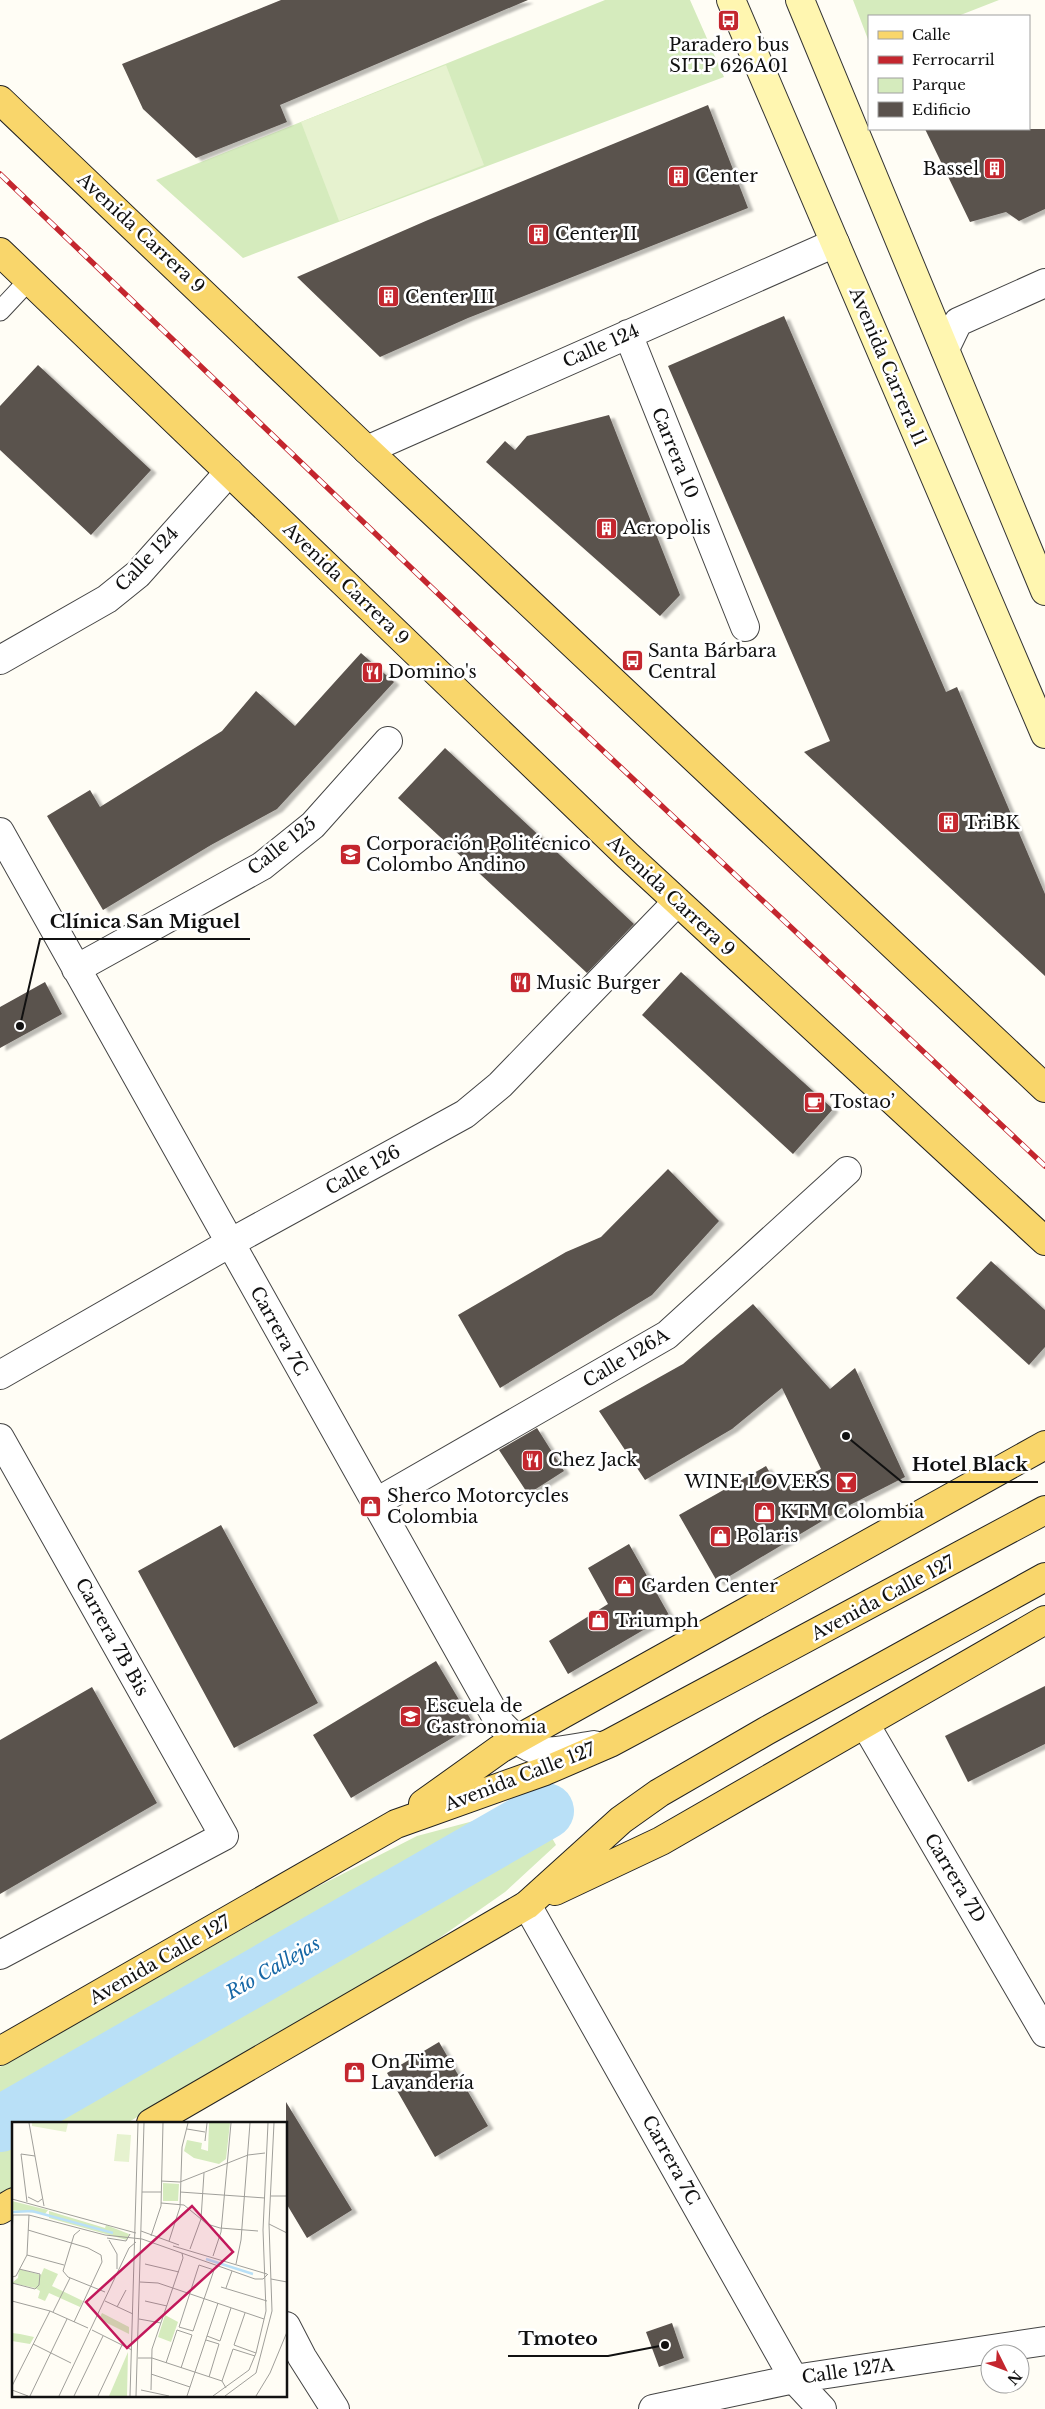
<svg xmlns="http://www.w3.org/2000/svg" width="1045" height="2409" font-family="'Libre Baskerville',serif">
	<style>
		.green { fill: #d5ebbd }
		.pitch { fill: #e6f2cf }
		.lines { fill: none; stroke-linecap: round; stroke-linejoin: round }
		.river { stroke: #b9e0f7; stroke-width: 56 }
		.building { fill: #5a524d; filter: url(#shadow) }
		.lane-casing { stroke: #444; stroke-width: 21 }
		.street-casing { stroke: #444; stroke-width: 30 }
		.secondary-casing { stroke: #333; stroke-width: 30 }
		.primary-casing { stroke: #222; stroke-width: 30 }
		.lane { stroke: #fff; stroke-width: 19 }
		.street { stroke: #fff; stroke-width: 28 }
		.secondary { stroke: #fff6b0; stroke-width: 28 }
		.primary { stroke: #f9d66b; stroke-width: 28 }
		.rail-casing { stroke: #c4262e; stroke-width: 5.5 }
		.rail { stroke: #fff; stroke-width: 4; stroke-dasharray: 11; stroke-linecap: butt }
		.labels { text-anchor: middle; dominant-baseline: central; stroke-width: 5; stroke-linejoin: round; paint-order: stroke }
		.poi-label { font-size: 18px; fill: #111; stroke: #fff; text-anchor: start }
		.street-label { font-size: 18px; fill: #111; stroke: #fff }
		.water-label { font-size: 19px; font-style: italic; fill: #1768a6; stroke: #fff }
		.inset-river { fill: none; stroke: #b9e0f7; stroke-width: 2.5 }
		.inset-road { fill: none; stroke: #a09f9a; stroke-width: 1 }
		.view { fill: #c2185b; fill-opacity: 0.15; stroke: #c2185b; stroke-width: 2.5 }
		.inset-edge { fill: none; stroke: #111; stroke-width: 2.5 }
		.leader { fill: none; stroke: #111; stroke-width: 2 }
		.callout-dot { fill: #111; stroke: #fff; stroke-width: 2 }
		.callout-label { font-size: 19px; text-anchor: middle; font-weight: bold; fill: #111; stroke: #fff; stroke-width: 5; stroke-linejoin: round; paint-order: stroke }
	</style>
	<defs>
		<filter id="shadow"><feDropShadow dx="5.5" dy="3" stdDeviation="1" flood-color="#0004"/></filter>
	</defs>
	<rect width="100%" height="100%" fill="#fffdf5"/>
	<path class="green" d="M605 0H690L724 77 243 258 156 180Z
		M853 0H999L958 16H869V42Z
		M533 1805 556 1845 505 1892 405 1962 127 2123H14V2188L0 2196V2067L313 1889 417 1836Z"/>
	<path class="pitch" d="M446 65 484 165 339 221 301 122Z"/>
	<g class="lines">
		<path class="river" d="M0 2124 546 1811"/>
	</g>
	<path class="building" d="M281 0H528L280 105 287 122 196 158 143 109 122 64Z
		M708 105 748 208 468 318 380 357 297 277 428 220Z
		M925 129H1045V209L1019 221 1006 212 970 222Z
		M784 316 946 692 957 687 1045 894V976L804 752 830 741 668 366Z
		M38 365 151 470 91 535 0 450V406Z
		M609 415 680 595 660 616 486 462 505 441 515 450 527 436Z
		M361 653 394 682 277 809 211 845 103 910 47 816 90 790 100 807 222 731 256 691 295 726Z
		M445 748 634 924 587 973 398 798Z
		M681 972 833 1109 793 1154 642 1015Z
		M45 982 62 1014 0 1048V1007Z
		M668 1169 719 1221 652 1295 500 1388 458 1315 566 1252 601 1237Z
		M991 1261 1045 1310V1347L1029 1365 956 1298Z
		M753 1304 830 1389 855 1368 905 1477 844 1508 718 1583 679 1515 766 1466 780 1490 821 1469 782 1388 732 1429 645 1480 599 1411 683 1364Z
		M537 1428 564 1471 528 1494 499 1450Z
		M221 1525 318 1703 234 1748 138 1571Z
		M629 1544 669 1615 568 1674 549 1641 608 1604 588 1568Z
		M436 1661 474 1725 351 1798 313 1735Z
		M1045 1686V1744L968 1782 945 1736Z
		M92 1687 157 1803 0 1894V1740Z
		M439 2042 488 2126 435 2157 387 2073Z
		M286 2102 352 2210 307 2238 286 2203Z
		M672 2323 684 2358 659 2367 646 2332Z"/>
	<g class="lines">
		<defs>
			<path id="lane" d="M0 311 29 280"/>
			<path id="street" d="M628 334 745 627
				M945 349 958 322 1045 283
				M367 450 835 243
				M0 660 107 599 138 574 229 472
				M0 832 499 1722C534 1760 546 1753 594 1745
				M76 969 262 866 313 825 388 741
				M0 1375 230 1243 465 1114 500 1085 677 902
				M0 1438 224 1836 0 1955
				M375 1503 667 1335 847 1171
				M865 1724 1045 2033
				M527 1905 794 2379 822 2409
				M286 2326 302 2357 335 2409
				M653 2409 794 2379 1045 2341"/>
			<path id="secondary" d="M731 0 1045 734
				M800 0 1045 591"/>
			<path id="primary" d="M0 100 367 450 1045 1088
				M0 252 627 855 1045 1241
				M423 1804 500 1749 1045 1445
				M555 1891 661 1841 1045 1620
				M0 2051 396 1824 545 1771 610 1743 1045 1510
				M151 2123 527 1905 621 1820 659 1793 766 1731 1045 1577
				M0 2210 14 2202"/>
		</defs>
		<use href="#lane" class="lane-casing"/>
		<use href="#street" class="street-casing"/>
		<use href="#secondary" class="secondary-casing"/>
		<use href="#primary" class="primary-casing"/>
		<use href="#lane" class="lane"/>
		<use href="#street" class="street"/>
		<use href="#secondary" class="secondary"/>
		<use href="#primary" class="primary"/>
		<defs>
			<path id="rail" d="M0 174 548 699 1045 1166"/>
		</defs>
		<use href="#rail" class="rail-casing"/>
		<use href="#rail" class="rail"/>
	</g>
	<defs>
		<symbol id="bus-square" viewBox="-11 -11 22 22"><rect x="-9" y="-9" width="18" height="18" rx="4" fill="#c4262e" stroke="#fff"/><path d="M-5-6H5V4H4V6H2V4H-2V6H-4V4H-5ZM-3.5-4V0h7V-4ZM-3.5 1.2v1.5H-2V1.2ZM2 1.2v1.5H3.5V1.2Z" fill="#fff"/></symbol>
		<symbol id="building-square" viewBox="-11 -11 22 22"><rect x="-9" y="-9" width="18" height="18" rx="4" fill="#c4262e" stroke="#fff"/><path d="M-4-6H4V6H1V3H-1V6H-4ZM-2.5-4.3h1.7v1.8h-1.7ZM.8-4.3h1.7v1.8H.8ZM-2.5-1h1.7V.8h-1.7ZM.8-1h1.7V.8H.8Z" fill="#fff"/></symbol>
		<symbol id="restaurant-square" viewBox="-11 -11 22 22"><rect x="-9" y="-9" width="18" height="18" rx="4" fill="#c4262e" stroke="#fff"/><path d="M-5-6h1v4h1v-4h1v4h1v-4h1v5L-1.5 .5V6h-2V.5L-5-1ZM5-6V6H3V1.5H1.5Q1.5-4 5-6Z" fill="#fff"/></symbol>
		<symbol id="university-square" viewBox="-11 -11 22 22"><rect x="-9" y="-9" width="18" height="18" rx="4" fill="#c4262e" stroke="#fff"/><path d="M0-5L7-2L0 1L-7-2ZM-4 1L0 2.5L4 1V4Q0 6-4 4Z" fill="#fff"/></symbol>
		<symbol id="cafe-square" viewBox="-11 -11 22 22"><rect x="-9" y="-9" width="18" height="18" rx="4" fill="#c4262e" stroke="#fff"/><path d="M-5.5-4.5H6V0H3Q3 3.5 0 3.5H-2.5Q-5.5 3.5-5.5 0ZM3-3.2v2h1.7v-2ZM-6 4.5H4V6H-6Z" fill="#fff"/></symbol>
		<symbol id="bar-square" viewBox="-11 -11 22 22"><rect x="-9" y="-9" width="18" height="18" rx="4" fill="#c4262e" stroke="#fff"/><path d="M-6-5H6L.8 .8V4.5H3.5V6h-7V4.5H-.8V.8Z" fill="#fff"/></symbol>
		<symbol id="shop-square" viewBox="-11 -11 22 22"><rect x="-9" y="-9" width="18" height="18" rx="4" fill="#c4262e" stroke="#fff"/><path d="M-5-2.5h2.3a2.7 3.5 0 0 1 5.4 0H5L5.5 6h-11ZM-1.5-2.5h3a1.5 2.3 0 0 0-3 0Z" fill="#fff"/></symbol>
	</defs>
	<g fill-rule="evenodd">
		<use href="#bus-square" x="716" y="8" width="25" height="25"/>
		<use href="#building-square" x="982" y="156" width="25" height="25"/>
		<use href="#building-square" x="666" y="164" width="25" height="25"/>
		<use href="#building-square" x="526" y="222" width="25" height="25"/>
		<use href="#building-square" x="376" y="284" width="25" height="25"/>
		<use href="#building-square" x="594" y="516" width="25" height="25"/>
		<use href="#bus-square" x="620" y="648" width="25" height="25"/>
		<use href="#restaurant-square" x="360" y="660" width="25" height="25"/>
		<use href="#building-square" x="936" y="810" width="25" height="25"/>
		<use href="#university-square" x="338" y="842" width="25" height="25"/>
		<use href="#restaurant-square" x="508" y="970" width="25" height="25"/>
		<use href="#cafe-square" x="802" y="1090" width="25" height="25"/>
		<use href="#restaurant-square" x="520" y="1448" width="25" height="25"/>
		<use href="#bar-square" x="834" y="1470" width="25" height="25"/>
		<use href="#shop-square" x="358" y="1494" width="25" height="25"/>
		<use href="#shop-square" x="752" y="1500" width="25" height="25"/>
		<use href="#shop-square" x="708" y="1524" width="25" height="25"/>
		<use href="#shop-square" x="612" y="1574" width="25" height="25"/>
		<use href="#shop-square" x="586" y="1608" width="25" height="25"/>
		<use href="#university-square" x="398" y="1704" width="25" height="25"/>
		<use href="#shop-square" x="342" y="2060" width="25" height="25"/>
	</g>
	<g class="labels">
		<g class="poi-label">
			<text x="729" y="45" text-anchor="middle">Paradero bus<tspan x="729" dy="21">SITP 626A01</tspan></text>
			<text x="979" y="169" text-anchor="end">Bassel</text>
			<text x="695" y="176">Center</text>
			<text x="555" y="234">Center II</text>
			<text x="405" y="297">Center III</text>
			<text x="623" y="528">Acropolis</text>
			<text x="648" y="651">Santa Bárbara<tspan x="648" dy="21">Central</tspan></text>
			<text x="388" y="672">Domino's</text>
			<text x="964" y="823">TriBK</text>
			<text x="366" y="844">Corporación Politécnico<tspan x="366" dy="21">Colombo Andino</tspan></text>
			<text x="536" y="983">Music Burger</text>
			<text x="830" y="1102">Tostao’</text>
			<text x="548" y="1460">Chez Jack</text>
			<text x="830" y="1482" text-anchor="end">WINE LOVERS</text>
			<text x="387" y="1496">Sherco Motorcycles<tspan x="387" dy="21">Colombia</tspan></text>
			<text x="780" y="1512">KTM Colombia</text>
			<text x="736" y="1536">Polaris</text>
			<text x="641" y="1586">Garden Center</text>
			<text x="615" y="1621">Triumph</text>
			<text x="426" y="1706">Escuela de<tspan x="426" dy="21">Gastronomia</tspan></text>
			<text x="371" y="2062">On Time<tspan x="371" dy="21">Lavandería</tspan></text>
		</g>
		<g class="street-label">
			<text transform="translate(141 233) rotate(43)">Avenida Carrera 9</text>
			<text transform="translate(601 346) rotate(-24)">Calle 124</text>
			<text transform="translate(888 367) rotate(67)">Avenida Carrera 11</text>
			<text transform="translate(675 453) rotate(68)">Carrera 10</text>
			<text transform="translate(147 559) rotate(-46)">Calle 124</text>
			<text transform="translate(346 584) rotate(44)">Avenida Carrera 9</text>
			<text transform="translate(282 846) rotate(-38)">Calle 125</text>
			<text transform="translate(671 896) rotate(43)">Avenida Carrera 9</text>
			<text transform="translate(363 1170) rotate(-29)">Calle 126</text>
			<text transform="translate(279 1331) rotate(61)">Carrera 7C</text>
			<text transform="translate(626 1358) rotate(-31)">Calle 126A</text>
			<text transform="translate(883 1598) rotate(-28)">Avenida Calle 127</text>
			<text transform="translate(112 1637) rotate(61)">Carrera 7B Bis</text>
			<text transform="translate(520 1777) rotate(-21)">Avenida Calle 127</text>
			<text transform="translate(955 1878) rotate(59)">Carrera 7D</text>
			<text transform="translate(160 1960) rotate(-30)">Avenida Calle 127</text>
			<text transform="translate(671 2160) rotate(61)">Carrera 7C</text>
			<text transform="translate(848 2371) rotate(-8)">Calle 127A</text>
		</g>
		<g class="water-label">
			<text transform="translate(273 1968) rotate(-30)">Río Callejas</text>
		</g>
	</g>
	<g transform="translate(12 2122)">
		<rect width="275" height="275" fill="#fffdf5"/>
		<path d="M197 1H218L214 37 207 42 182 36 172 29 175 18 190 21 189 27 196 29ZM151 61 167 62 166 79H151ZM0 79 36 88 33 92 0 88ZM37 89 93 106 94 103 117 112 115 118 37 96ZM32 146 46 152 40 164 71 179 68 185 37 171 33 179 26 176 28 169 23 166 0 161 6 156 7 147 29 153ZM90 191 117 205V212L87 197ZM153 193 166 200 159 220 146 215ZM0 211 8 212 22 215 18 222 0 219ZM116 230 115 274H97Z" fill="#d5ebbd"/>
		<path d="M20 1H56L54 10 20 4ZM105 12 119 13 117 40 102 39Z" fill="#e6f2cf"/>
		<path class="inset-river" d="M0 90 20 89 101 111M194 137 241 152"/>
		<path class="inset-road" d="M17 1 32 84M175 7 193 10M193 19 195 1M149 59 168 60 236 33 253 31M130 70H149M168 70 253 76M259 74H275M16 75 26 80 30 77M0 77 124 111M15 80 9 32 23 34M149 81 172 83 195 102 208 106 246 109M0 93H17L93 113 130 117 243 157H251L256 152M257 102 275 111M16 108 76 126 89 133 90 140 62 200M68 108 62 113 51 149 56 155 93 170M129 109 167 123M0 113 1 93M139 114 149 84 151 1M95 116 114 119 118 112M97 118 105 132V147M157 119 168 85 170 25 176 1M161 124 255 152M178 127 189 97 192 51M15 133 52 143M201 134 209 110 219 1M133 142 167 150M224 142 229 118 238 1M187 143 202 148 181 209 167 205ZM0 155 4 154 15 133 17 93M259 157 275 160M128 160 146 161 252 197M0 161 23 167 27 163 28 152 7 147M209 165 255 179M214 166 220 149M0 179 38 189 76 206M93 179 121 192M133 179 155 184M105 185 114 168M41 190 58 156M233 191 222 223 244 231M127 197 149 201M80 208 120 228M195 214 208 219 219 186M194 218 207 222 197 255M21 222 59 241M126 236H140L210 259 214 266M154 241 165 208 180 213 169 246M139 252 178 265M210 259 221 227 243 234M0 264 38 189M0 268 16 274M129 268 157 274M139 268 140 227 171 136 170 131M18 274 55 197M47 274 117 126 124 120M62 274 91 214M86 274 110 223M118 274 126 1M124 274 132 1M175 274 206 181M201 274 237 248 244 231 254 189 251 108 256 1M213 274 244 251 260 189 257 102 262 1M244 274 258 251 275 210"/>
		<path class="view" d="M180 84 221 130 115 226 74 180Z"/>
		<rect width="275" height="275" class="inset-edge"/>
	</g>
	<path class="leader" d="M20 1026L40 939H250M846 1436L902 1482H1038M665 2345L608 2356H508"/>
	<g class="callout-dot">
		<circle cx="20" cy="1026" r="5"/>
		<circle cx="846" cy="1436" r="5"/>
		<circle cx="665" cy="2345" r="5"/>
	</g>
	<g class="callout-label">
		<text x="145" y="928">Clínica San Miguel</text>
		<text x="970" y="1471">Hotel Black</text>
		<text x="558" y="2345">Tmoteo</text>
	</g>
	<rect x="868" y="15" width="162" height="115" fill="#ffffff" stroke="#a0a0a0"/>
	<rect x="878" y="31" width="25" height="8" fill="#f9d66b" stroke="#a0a0a0"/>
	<text x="912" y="40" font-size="15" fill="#111111">Calle</text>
	<rect x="878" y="56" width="25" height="8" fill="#c4262e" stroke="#a0a0a0"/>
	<text x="912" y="65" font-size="15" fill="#111111">Ferrocarril</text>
	<rect x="878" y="78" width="25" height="15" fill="#d5ebbd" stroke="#a0a0a0"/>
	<text x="912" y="90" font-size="15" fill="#111111">Parque</text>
	<rect x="878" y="102" width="25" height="15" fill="#5a524d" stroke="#a0a0a0"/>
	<text x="912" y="115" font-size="15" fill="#111111">Edificio</text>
	<g transform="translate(1005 2369) rotate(132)"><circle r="24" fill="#ffffff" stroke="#a0a0a0"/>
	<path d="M0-4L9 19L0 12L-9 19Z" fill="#c4262e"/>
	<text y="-8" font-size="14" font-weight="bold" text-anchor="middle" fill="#111111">N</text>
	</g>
</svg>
